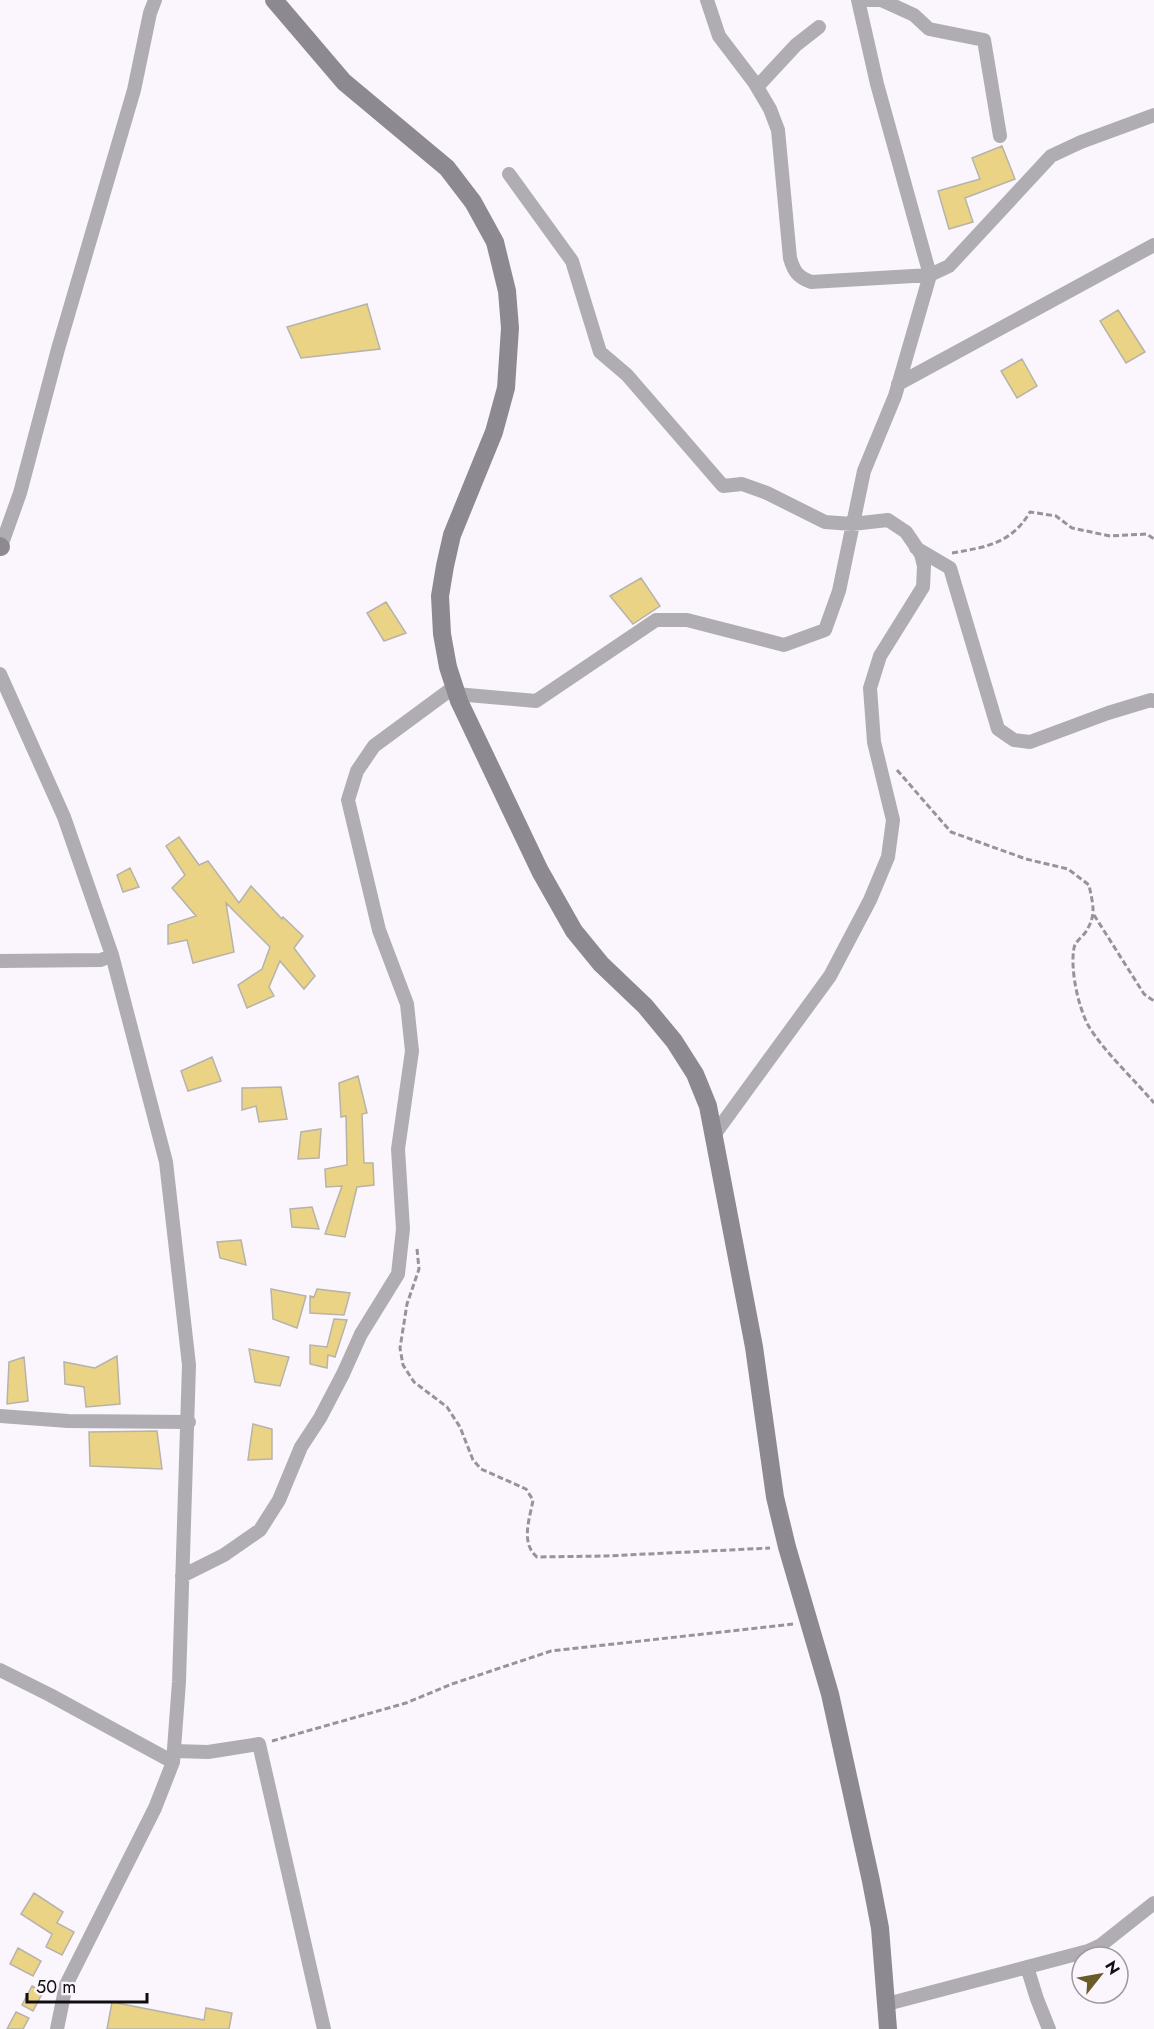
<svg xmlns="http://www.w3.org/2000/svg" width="1154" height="2029" font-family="Jost,sans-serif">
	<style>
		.building { fill: #ebd386; stroke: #b6b3a9; stroke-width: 1.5 }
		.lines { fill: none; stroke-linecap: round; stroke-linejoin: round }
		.path { stroke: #979399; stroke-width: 3; stroke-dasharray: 6 3; stroke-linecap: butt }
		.street { stroke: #b0adb2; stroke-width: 14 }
		.secondary { stroke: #8d8990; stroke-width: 18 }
	</style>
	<rect width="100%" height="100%" fill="#fbf6fe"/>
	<path class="building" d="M1002 146 1015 179 965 198 973 222 949 229 938 191 980 179 972 158Z
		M367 304 380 349 301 358 287 327Z
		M1118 310 1145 352 1126 363 1100 321Z
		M1022 359 1037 386 1017 398 1001 371Z
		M641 578 660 606 633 624 610 596Z
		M386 602 406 633 384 641 367 613Z
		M179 837 199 865 208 861 239 903 251 886 282 919 283 917 303 936 294 948 315 976 304 989 280 961 269 987 274 996 247 1008 238 985 262 969 270 947 226 903 234 952 193 963 187 940 168 944V925L196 916 172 888 185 875 166 846Z
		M130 868 139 887 123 892 117 875Z
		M212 1057 221 1081 188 1091 181 1071Z
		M358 1076 367 1113 362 1114 364 1163H373L374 1185 357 1187 345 1237 325 1234 342 1186 326 1187 325 1169 347 1165 346 1116 341 1117 339 1083Z
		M281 1087 287 1119 259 1122 256 1106 242 1110V1088Z
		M321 1129 319 1158 298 1159 301 1132Z
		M312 1207 319 1229 292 1227 290 1209Z
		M241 1240 246 1265 220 1258 217 1242Z
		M271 1289 306 1296 297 1328 273 1319Z
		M317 1289 350 1293 344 1315 310 1313V1296L314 1297Z
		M334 1319 347 1320 335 1357 328 1355 327 1368 310 1364V1345L327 1347Z
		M249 1349 289 1357 280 1386 255 1382Z
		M117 1356 120 1404 86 1407 84 1387 65 1384 64 1362 95 1368Z
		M24 1357 28 1401 7 1404 9 1362Z
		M253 1424 272 1429V1459L248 1460Z
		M157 1431 162 1469 90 1466 89 1432Z
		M34 1893 63 1912 57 1923 74 1932 62 1955 46 1947 52 1934 21 1914Z
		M18 1948 41 1961 33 1976 10 1964Z
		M32 1986 43 1992 33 2011 22 2005Z
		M112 2002 204 2020 206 2008 232 2013 229 2029H107Z
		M16 2012 29 2018 23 2029H7Z"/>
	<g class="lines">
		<path class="path" d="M952 553C986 547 1011 544 1030 512L1056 516 1072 528 1110 536 1147 534 1154 539
			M897 770 951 832 1026 859 1068 869 1089 885C1093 905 1097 915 1085 933 1081 938 1075 942 1074 948 1070 969 1078 1006 1088 1025 1104 1052 1134 1079 1154 1103
			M1094 915 1144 994 1154 1001
			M417 1249 419 1269 407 1304 400 1348 403 1365 414 1382 447 1407 460 1427 473 1460 481 1469 526 1489 533 1500C530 1518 520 1543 537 1557L606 1556 770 1548
			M272 1741 406 1703 452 1684 551 1651 793 1624"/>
		<path class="street" d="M707 0 719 36 754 82 770 109 778 130 790 258C794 272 798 277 811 282L930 275 949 266 1051 156 1081 142 1154 115
			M858 0H881L914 15 929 29 984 40 1000 136
			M757 87 796 45 819 27
			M509 174 572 261 600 352 627 375 723 486 742 484 767 493 825 522 852 524 888 520 906 532 921 554 924 566 923 587 880 656 870 688 874 742 893 820 888 857 870 900 830 976 714 1135
			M898 384 1154 245
			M916 548 950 568 998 729 1014 740 1030 742 1108 713 1151 700 1154 701
			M0 549 20 493 58 349 134 90 150 13 155 0
			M0 674 64 817 112 955 166 1162 189 1365 179 1682 173 1762 155 1808 66 1985 57 2029
			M456 694 536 701 656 620H687L784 645 825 630 839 591 864 471 895 396 930 275 877 84 858 0
			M0 961 101 960 112 955
			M0 1416 68 1421 189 1422
			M182 1576 224 1555 260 1530 279 1500 301 1447 320 1418 343 1374 361 1334 398 1274 403 1229 398 1149 412 1051 407 1004 379 930 348 800 357 771 374 746 454 687
			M0 1670 50 1695 173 1762
			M174 1751 208 1752 259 1744 324 2029
			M1027 1967 1037 1999 1049 2029
			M887 2004 1088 1951 1101 1945 1154 1903"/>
		<path class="secondary" d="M274 0 344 82 447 168 473 202 495 242 507 291 510 328 506 388 494 432 452 535 445 566 440 596 442 634 448 667 459 701 540 871 574 931 601 964 645 1006 674 1041 695 1074 708 1106 754 1347 775 1497 787 1547 830 1694 871 1881 880 1928 888 2029
			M0 546 1 547"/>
	</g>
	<g transform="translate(1100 1975) rotate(59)"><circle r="28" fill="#fbf6fe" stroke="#9d999f" stroke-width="1.5"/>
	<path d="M0-4.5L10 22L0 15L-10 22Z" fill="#6a5b28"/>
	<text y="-9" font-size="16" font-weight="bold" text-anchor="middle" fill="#100e11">N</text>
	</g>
	<path d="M27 1993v9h120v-9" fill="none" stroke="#100e11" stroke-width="3"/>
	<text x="36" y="1993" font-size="18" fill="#100e11" stroke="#fbf6fe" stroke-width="4.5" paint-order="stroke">50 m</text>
</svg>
